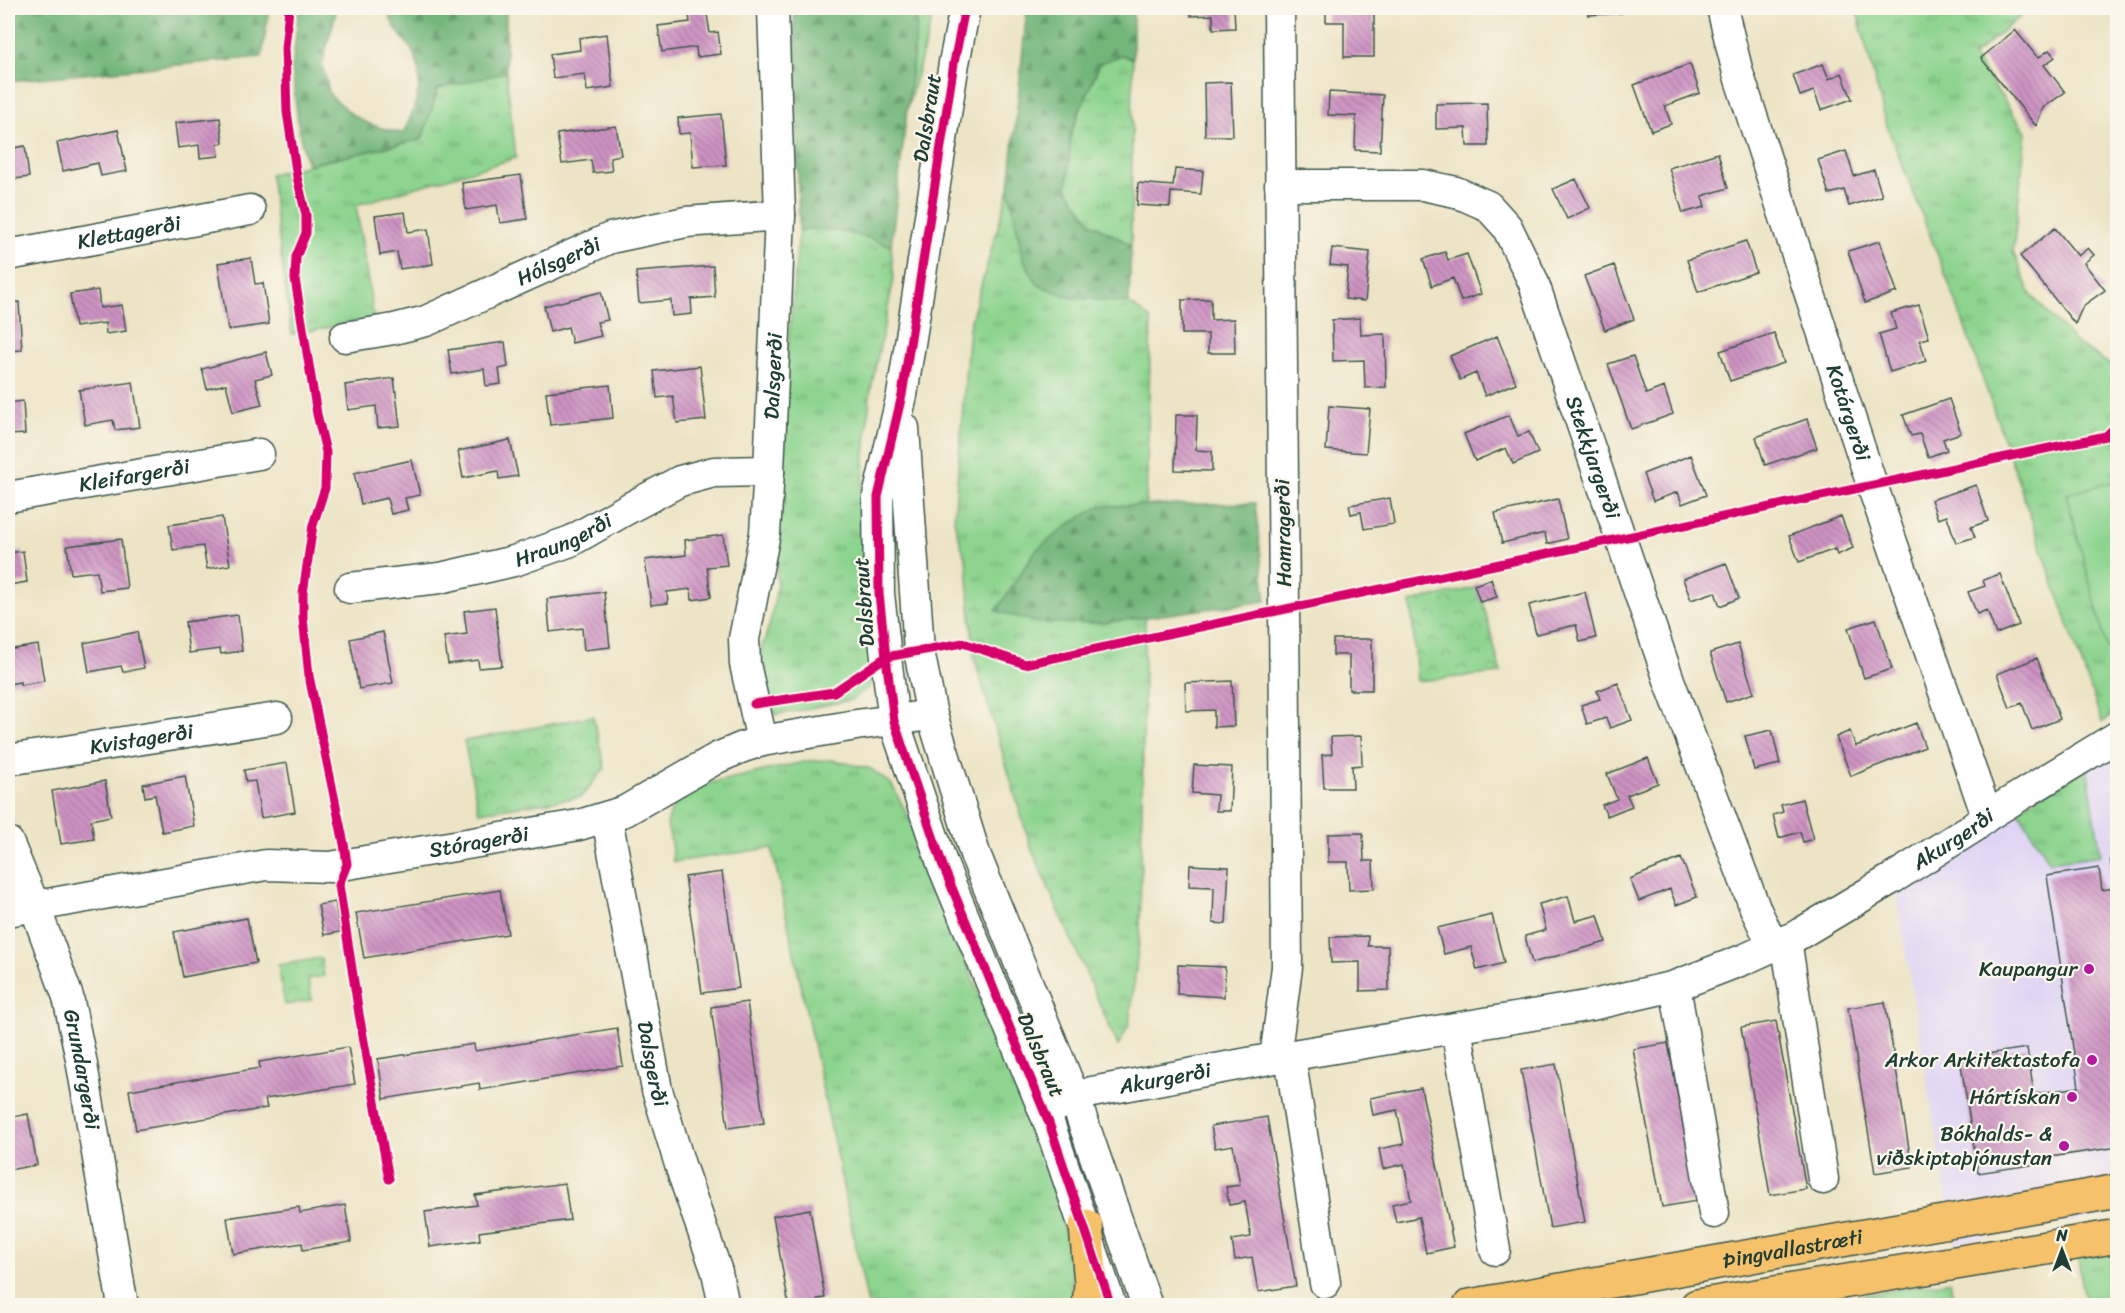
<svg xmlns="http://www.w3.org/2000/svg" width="2125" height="1313" font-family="Sriracha,sans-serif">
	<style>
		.built { fill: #e0d4f4 }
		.grass { fill: url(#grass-tufts); stroke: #568862; stroke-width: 1.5 }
		.forest { fill: url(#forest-firs); stroke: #487a57; stroke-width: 1.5 }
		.park { fill: url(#park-crowns); stroke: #568862; stroke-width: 1.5 }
		.garden { fill: #8dd48f; stroke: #568862; stroke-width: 1.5 }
		.building { fill: url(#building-back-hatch) }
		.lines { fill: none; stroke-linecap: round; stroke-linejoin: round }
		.minor-casing { stroke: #3e564a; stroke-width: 33 }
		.major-casing { stroke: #3e564a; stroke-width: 36 }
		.minor { stroke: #fff; stroke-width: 30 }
		.major { stroke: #f5c16b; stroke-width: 33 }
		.cycleway-casing { stroke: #fbf7ec; stroke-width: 13 }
		.cycleway { stroke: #d6006c; stroke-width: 9 }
		.poi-dot { fill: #b5179e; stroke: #fbf7ec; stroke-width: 2 }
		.labels { text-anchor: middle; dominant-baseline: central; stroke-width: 4.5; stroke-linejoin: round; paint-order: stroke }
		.street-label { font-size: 21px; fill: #1f3d34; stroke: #fbf7ec }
		.poi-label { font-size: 21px; fill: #1f3d34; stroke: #fbf7ec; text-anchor: end }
	</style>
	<defs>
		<pattern id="grass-tufts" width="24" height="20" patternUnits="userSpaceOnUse" patternTransform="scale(1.5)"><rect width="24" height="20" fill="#8dd48f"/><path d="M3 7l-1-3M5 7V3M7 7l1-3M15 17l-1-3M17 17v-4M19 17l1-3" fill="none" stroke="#73ad76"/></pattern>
		<pattern id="forest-firs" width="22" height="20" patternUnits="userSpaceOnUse" patternTransform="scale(1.5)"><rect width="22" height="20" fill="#72b67a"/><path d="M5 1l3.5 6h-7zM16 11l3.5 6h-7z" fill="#5d9565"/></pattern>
		<pattern id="park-crowns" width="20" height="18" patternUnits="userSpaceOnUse" patternTransform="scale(1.5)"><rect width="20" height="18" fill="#8dd48f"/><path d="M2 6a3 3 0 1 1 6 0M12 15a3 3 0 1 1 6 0" fill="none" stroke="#73ad76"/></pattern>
		<pattern id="building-back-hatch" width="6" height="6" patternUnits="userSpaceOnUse" patternTransform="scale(1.5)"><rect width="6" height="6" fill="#ce93c3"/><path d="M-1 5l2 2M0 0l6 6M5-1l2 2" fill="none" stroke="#a7799f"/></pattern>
	</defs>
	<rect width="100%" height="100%" fill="#fbf7ec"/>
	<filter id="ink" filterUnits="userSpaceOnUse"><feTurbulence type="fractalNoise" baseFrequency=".0167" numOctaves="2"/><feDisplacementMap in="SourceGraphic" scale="12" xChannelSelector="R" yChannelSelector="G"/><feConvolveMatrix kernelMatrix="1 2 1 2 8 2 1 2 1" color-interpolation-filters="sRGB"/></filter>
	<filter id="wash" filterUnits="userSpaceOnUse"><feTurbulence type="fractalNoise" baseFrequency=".008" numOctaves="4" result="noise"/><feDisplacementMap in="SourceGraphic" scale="24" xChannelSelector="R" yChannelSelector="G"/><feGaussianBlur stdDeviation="1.35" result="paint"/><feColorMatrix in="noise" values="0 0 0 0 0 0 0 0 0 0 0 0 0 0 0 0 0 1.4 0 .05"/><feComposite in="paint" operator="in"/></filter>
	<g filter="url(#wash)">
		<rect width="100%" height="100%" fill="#ece4c5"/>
		<path class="built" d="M2117 750V1213L1954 1243 1896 894 2087 767Z"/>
		<path class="grass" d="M919 8H935L906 114Z
			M1856 8H2030L1973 56 2026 132 2013 252 2031 295 2075 342 2110 365 2117 368 2118 713 2102 722 1955 299 1887 126Z
			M1122 55 1133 59 1131 245 1091 223 1067 188 1071 132 1100 63Z
			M506 72 516 158 356 205 374 319 292 334 270 174 421 139 438 89 488 74Z
			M1009 188 1023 259 1069 297 1129 303 1151 319 1146 505 1100 506 1102 623 1145 617 1140 934 1129 1025 1118 1046 1031 848 974 657 967 564 954 521 969 328Z
			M817 228 860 235 891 246 894 278 870 394 861 505 874 672 868 688 851 700 776 715 762 688 759 671 761 650 771 620 777 584V468L799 230Z
			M833 760 871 769 892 785 910 820 1049 1170 1072 1263 1074 1305H868L772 848 673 862 671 842 667 824 674 803 707 784 808 761Z
			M2087 767 2101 855 2050 862 2017 809Z
			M2117 1247V1305H2086L2077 1254Z
			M1950 1281 1954 1305H1859L1857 1296Z"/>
		<path class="forest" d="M8 8H269L262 57 8 81Z
			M299 8H339L336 12 322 65 330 95 353 115 365 122 387 130 403 133C415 110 427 78 413 52 405 38 388 26 389 8H506V72L438 89 422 139 307 165 299 132 292 70Z
			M794 8H919L891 246C862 235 831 226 799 230Z
			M1027 8H1133V59L1122 55 1100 63 1071 132 1067 188 1091 223 1131 245 1129 303 1069 297 1038 285 1023 259 1009 188Z
			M1255 503 1266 601 1102 623H1040L996 611 1036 550 1071 523 1100 506Z"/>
		<path class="park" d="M1479 587 1501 673 1417 681 1411 602Z
			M593 716 605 768 581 797 479 812 464 741Z
			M321 958 324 976 308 979 312 1000 285 1005 278 965Z"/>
		<path class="garden" d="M2117 481V645L2107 648 2066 494Z"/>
		<g id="blocks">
			<path class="building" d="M706 8 710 33 718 32 721 54 697 57 696 47 662 52 658 26 690 22 688 9Z
				M1191 8H1234L1235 28 1213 29V15L1191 16Z
				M1326 8H1374V57H1344V22H1326Z
				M1588 8H1622V13L1588 15Z
				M2015 30 2038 58 2049 50 2055 57 2044 65 2065 92 2043 108 2036 126 1981 58Z
				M607 34 613 87 587 91 585 74 553 78 550 54 580 50 579 38Z
				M1690 64 1700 93 1665 106 1671 124 1651 131 1634 85Z
				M1823 64 1829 79 1842 73 1852 99 1821 110 1814 91 1800 96 1793 75Z
				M1231 82 1233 136H1205L1204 83Z
				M1329 92 1383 95 1380 151 1355 150 1356 116 1328 115Z
				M1487 103 1488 146H1467L1466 128 1436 129V104Z
				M721 114 726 165 693 167 690 133 679 134 678 118Z
				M220 118 223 143 217 144 219 156 200 158 199 145 178 148 175 123Z
				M616 126 621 155 610 157 612 171 593 173 591 160 562 164 557 134Z
				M118 130 127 171 101 176 98 163 63 171 57 143Z
				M25 146 29 177 8 180V149Z
				M1846 151 1854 176 1874 170 1882 196 1849 206 1844 190 1829 194 1818 160Z
				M1718 153 1728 188 1702 196 1705 207 1683 213 1669 168Z
				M1175 169 1203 171 1201 194 1171 192 1170 207 1137 205 1138 183 1173 186Z
				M521 175 527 219 500 223 497 205 466 210 462 183Z
				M1576 179 1590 208 1567 219 1553 189Z
				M8 182 14 217 8 218Z
				M405 212 408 232 428 229 433 264 400 269 397 252 380 255 375 216Z
				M2055 228 2078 256 2088 248 2094 255 2084 263 2105 290 2083 306 2075 324 2020 256Z
				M1746 241 1756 272 1698 292 1687 260Z
				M1880 241 1897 292 1865 303 1848 251Z
				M1332 248 1370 252 1365 301 1345 299 1348 267 1330 265Z
				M1445 252 1448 260 1467 254 1481 294 1461 301 1453 278 1432 286 1423 259Z
				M251 258 255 284 263 283 269 324 228 330 218 263Z
				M1614 265 1634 319 1605 330 1584 276Z
				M713 266 715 297 691 299 692 314 672 316 671 300 639 303 636 272Z
				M98 290 100 308 122 305 126 331 106 334 105 323 75 327 70 294Z
				M601 292 608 320 597 322 601 336 572 343 568 327 550 332 544 306Z
				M1211 299V320L1234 319 1235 353H1208V334H1182V300Z
				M19 302 22 350 8 351V303Z
				M1919 305 1929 338 1920 340 1926 361 1890 372 1879 334 1896 329 1891 313Z
				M1360 318 1361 335 1385 334 1386 387 1365 388 1364 360 1333 361 1332 320Z
				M1774 333 1784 363 1730 381 1720 351Z
				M1497 336 1516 383 1485 396 1476 373 1460 380 1450 356Z
				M505 342 508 367 499 369 501 384 486 386 484 369 452 374 448 350Z
				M266 352 272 375 255 379 262 405 233 412 226 384 207 389 202 369Z
				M1633 356 1646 394 1664 387 1673 414 1631 429 1608 364Z
				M700 366 706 420 677 423 673 396 657 398 654 371Z
				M394 378 400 426 378 428 376 406 348 410 345 385Z
				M133 382 140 427 115 430 113 420 85 425 79 390Z
				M610 385 613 418 550 425 546 392Z
				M1949 399 1961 433 1943 439 1947 450 1928 457 1920 434 1911 436 1903 415Z
				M23 401 25 434 8 435V403Z
				M1329 406 1370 409 1366 453 1326 450Z
				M1176 415H1197L1196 450 1212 451V471L1175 470Z
				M1509 415 1518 436 1529 432 1538 453 1513 464 1506 448 1475 461 1464 434Z
				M1807 419 1817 448 1765 465 1756 437Z
				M510 440 518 476 499 479 498 471 463 478 458 451Z
				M1691 455 1706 495 1682 504 1678 492 1653 501 1643 474Z
				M412 460 420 495 405 498 408 510 391 514 387 498 361 504 354 473Z
				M1976 485 1988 521 1971 527 1975 537 1956 543 1947 516 1938 519 1931 500Z
				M1390 498 1394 524 1364 529 1361 512 1351 514 1349 505Z
				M1558 499 1567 539 1547 544 1545 533 1502 543 1495 513Z
				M1841 516 1853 548 1837 555 1835 549 1799 562 1789 536Z
				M222 517 230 565 207 569 203 546 173 550 169 525Z
				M723 535 727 565 707 567 711 597 692 600 691 589 667 592 668 603 651 605 645 560 686 555 685 540Z
				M121 539 127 588 100 591 97 571 71 574 67 546Z
				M23 551 27 582 8 585V553Z
				M1726 563 1739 598 1720 606 1715 592 1691 600 1683 579Z
				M2000 574 2019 625 1996 634 1987 610 1977 614 1968 592 1985 586 1983 580Z
				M1491 579 1497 597 1480 602 1474 585Z
				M604 592 610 647 584 650 582 628 550 632 547 599Z
				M1585 592 1596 638 1580 642 1576 625 1536 634 1529 605Z
				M495 607 502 666 479 668 478 660 448 664 444 637 467 634 464 611Z
				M238 615 242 651 221 654 220 649 189 653 185 622Z
				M1876 619 1892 669 1864 678 1848 628Z
				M137 632 144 668 123 672 121 666 89 672 84 643Z
				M383 632 393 683 359 689 350 639Z
				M1333 639H1372V690H1349V655H1333Z
				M1738 644 1754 693 1726 702 1710 653Z
				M38 645 44 681 20 685V682L8 684V650Z
				M2037 658 2060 719 2032 730 2022 703 2010 708 1997 674Z
				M1232 681 1234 726 1214 727V710L1186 711 1185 683Z
				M1618 683 1632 720 1610 728 1606 718 1587 724 1581 705 1600 699 1597 691Z
				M1916 723 1925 747 1851 776 1836 737 1850 731 1856 746Z
				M1772 730 1780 764 1754 770 1745 736Z
				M1361 736 1362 765 1352 766 1353 788H1324L1322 755 1332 754 1331 737Z
				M1648 758 1658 783 1627 795 1632 806 1607 816 1602 805 1617 799 1607 774Z
				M287 763 295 812 261 818 255 781 246 782 244 770Z
				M1194 765 1232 767 1230 811H1216L1217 795 1192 793Z
				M185 776 194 826 162 832 155 795 145 797 143 784Z
				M105 781 111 816 91 820 94 839 61 844 52 791Z
				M1802 799 1813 839 1803 842 1800 832 1779 838 1773 815 1783 812 1781 805Z
				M1363 833 1364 861H1373L1374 889 1349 890 1348 862H1328V834Z
				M2118 856V1147L2037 1159 2038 1164 1978 1173 1960 1058 2027 1048 2034 1094 2079 1087 2047 876 2099 868 2102 890 2115 888 2110 858Z
				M1681 858 1697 897 1676 905 1670 889 1639 901 1630 879Z
				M1190 865 1229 867 1226 924 1213 923 1214 887 1189 886Z
				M722 872 739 988 702 993 685 877Z
				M500 890 508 934 364 958 356 913Z
				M1568 896 1575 921 1598 915 1606 942 1532 963 1525 936 1546 930 1539 904Z
				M335 902 340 932 324 935 318 905Z
				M1492 915 1504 963 1477 970 1471 947 1444 954 1437 928Z
				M247 918 256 963 183 977 174 932Z
				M1368 936V946H1388L1389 990 1360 991V962L1331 963 1330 937Z
				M1178 965 1225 967 1224 997 1177 994Z
				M747 1002 764 1123 728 1128 711 1007Z
				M1885 1002 1912 1167 1875 1173 1848 1008Z
				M1776 1021 1806 1189 1770 1195 1741 1027Z
				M617 1028 623 1066 480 1090 479 1083 384 1099 378 1059 474 1044 475 1051Z
				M1668 1043 1697 1201 1662 1207 1633 1049Z
				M348 1047 355 1084 265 1099 267 1108 136 1130 129 1090 260 1068 259 1062Z
				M1556 1064 1585 1222 1550 1228 1521 1070Z
				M1421 1088 1454 1247 1426 1253 1419 1217 1396 1222 1392 1204 1411 1200 1404 1164 1383 1169 1379 1149 1404 1144 1397 1110 1373 1115 1370 1098Z
				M28 1114 37 1165 8 1170V1118Z
				M1267 1117 1296 1286 1258 1292 1252 1257 1235 1260 1232 1240 1251 1237 1245 1202 1229 1205 1226 1187 1240 1185 1233 1145 1215 1148 1211 1126Z
				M565 1183 570 1220 479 1232 480 1240 430 1247 425 1212 477 1205 475 1195Z
				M345 1205 351 1242 303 1250 302 1243 233 1254 227 1218 299 1207 300 1213Z
				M810 1209 825 1298 817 1299 818 1306H789L773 1216Z"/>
		</g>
	</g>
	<g filter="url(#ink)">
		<use href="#blocks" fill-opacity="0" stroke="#3e564a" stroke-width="1.5"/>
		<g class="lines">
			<defs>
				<g id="minor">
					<path d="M965 8 954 63 902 395 878 497 879 594 886 657 894 721 943 866 1049 1123 1111 1306"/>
					<path id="s1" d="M1722 8 1738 73 1872 485 1987 816"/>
					<path id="s2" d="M1280 185H1423L1456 192 1488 206 1507 227 1533 281 1670 683 1755 908 1773 946"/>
					<path id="s3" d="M8 255 250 210"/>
					<path id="s4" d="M345 337 394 329 426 321 610 238 686 222 780 215"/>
					<path d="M904 428 919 651 932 715 975 854 1075 1099 1147 1306"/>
					<path id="s5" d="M8 497 259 454"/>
					<path id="s6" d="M350 588 440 578 514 561 571 541 629 508 680 481 714 472 769 471"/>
					<path id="s7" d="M762 741 745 664 744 639 765 533 769 471 780 215 773 8"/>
					<path id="s8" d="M8 760 277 718"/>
					<path id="s9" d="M607 818 657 1090 681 1168 717 1272 724 1306"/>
					<path id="s10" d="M8 842 35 907 68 997 81 1059 123 1306"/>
					<path id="s11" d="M8 911 266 865 330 867 579 825 625 811 717 758 743 747 762 741 856 725 932 715"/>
					<path d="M1786 940 1823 1179"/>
					<path d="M1675 986 1714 1213"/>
					<path d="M1456 1028 1495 1250"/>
					<path d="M1290 1056 1325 1283"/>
					<path d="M1275 1058 1287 967 1279 8"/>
					<path id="s12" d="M1044 1111 1092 1092 1275 1058 1592 1005 1675 986 1745 959 1796 936 1893 878 1974 827 1987 816 2118 736"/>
				</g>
				<g id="major">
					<path d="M1086 1226 1091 1283 1089 1306"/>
					<path id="s13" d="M1470 1306 2118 1191"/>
					<path d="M1697 1306 2118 1236"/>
				</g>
			</defs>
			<use href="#minor" class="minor-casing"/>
			<use href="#major" class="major-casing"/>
			<use href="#minor" class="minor"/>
			<use href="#major" class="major"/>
			<defs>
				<path id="cycleway" d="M289 8 285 48 287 112 297 177 306 215V233L296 257 295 279 317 414 326 452 325 488 313 525 303 593V618L309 676 344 844 347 864 339 885 359 1014 389 1179
					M965 8 954 63 902 395 878 497 879 594 886 657 894 721 943 866 1049 1123 1111 1306
					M754 704 834 692 886 657 963 643 1025 664 2106 436 2118 424"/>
			</defs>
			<use href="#cycleway" class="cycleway-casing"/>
			<use href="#cycleway" class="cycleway"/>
		</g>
	</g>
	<g class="poi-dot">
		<circle cx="2089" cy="969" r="6"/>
		<circle cx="2092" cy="1060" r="6"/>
		<circle cx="2072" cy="1097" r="6"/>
		<circle cx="2064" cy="1146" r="6"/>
	</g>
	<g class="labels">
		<g class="street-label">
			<text transform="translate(927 118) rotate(-81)">Dalsbraut</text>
			<text stroke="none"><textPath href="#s3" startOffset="123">Klettagerði</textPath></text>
			<text stroke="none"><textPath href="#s4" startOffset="228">Hólsgerði</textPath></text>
			<text stroke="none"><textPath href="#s7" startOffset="369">Dalsgerði</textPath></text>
			<text stroke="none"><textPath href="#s1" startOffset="424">Kotárgerði</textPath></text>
			<text stroke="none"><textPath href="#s2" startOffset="486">Stekkjargerði</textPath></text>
			<text stroke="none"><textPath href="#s5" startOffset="128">Kleifargerði</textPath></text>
			<text transform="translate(1283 533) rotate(-91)">Hamragerði</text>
			<text stroke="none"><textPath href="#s6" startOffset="220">Hraungerði</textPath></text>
			<text transform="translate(864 602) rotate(-94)">Dalsbraut</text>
			<text stroke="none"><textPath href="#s8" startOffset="135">Kvistagerði</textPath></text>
			<text stroke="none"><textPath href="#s12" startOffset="960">Akurgerði</textPath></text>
			<text stroke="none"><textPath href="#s11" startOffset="477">Stóragerði</textPath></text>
			<text transform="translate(1041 1055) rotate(67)">Dalsbraut</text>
			<text stroke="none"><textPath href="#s9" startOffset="250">Dalsgerði</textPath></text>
			<text stroke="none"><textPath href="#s10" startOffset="240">Grundargerði</textPath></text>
			<text stroke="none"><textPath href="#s12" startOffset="126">Akurgerði</textPath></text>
			<text stroke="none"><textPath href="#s13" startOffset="328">Þingvallastræti</textPath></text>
		</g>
		<g class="poi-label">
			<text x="2077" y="969">Kaupangur</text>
			<text x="2080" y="1060">Arkor Arkitektastofa</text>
			<text x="2060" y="1097">Hártískan</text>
			<text x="2052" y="1134">Bókhalds- &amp;<tspan x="2052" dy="24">viðskiptaþjónustan</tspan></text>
		</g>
	</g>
	<rect width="2125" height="1313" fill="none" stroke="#fbf7ec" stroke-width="30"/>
	<g transform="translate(2062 1250)" stroke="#fbf7ec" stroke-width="4.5" paint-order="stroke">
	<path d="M0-4.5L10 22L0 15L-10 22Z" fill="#1f3d34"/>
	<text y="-9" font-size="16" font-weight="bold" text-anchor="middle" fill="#1f3d34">N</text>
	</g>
</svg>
